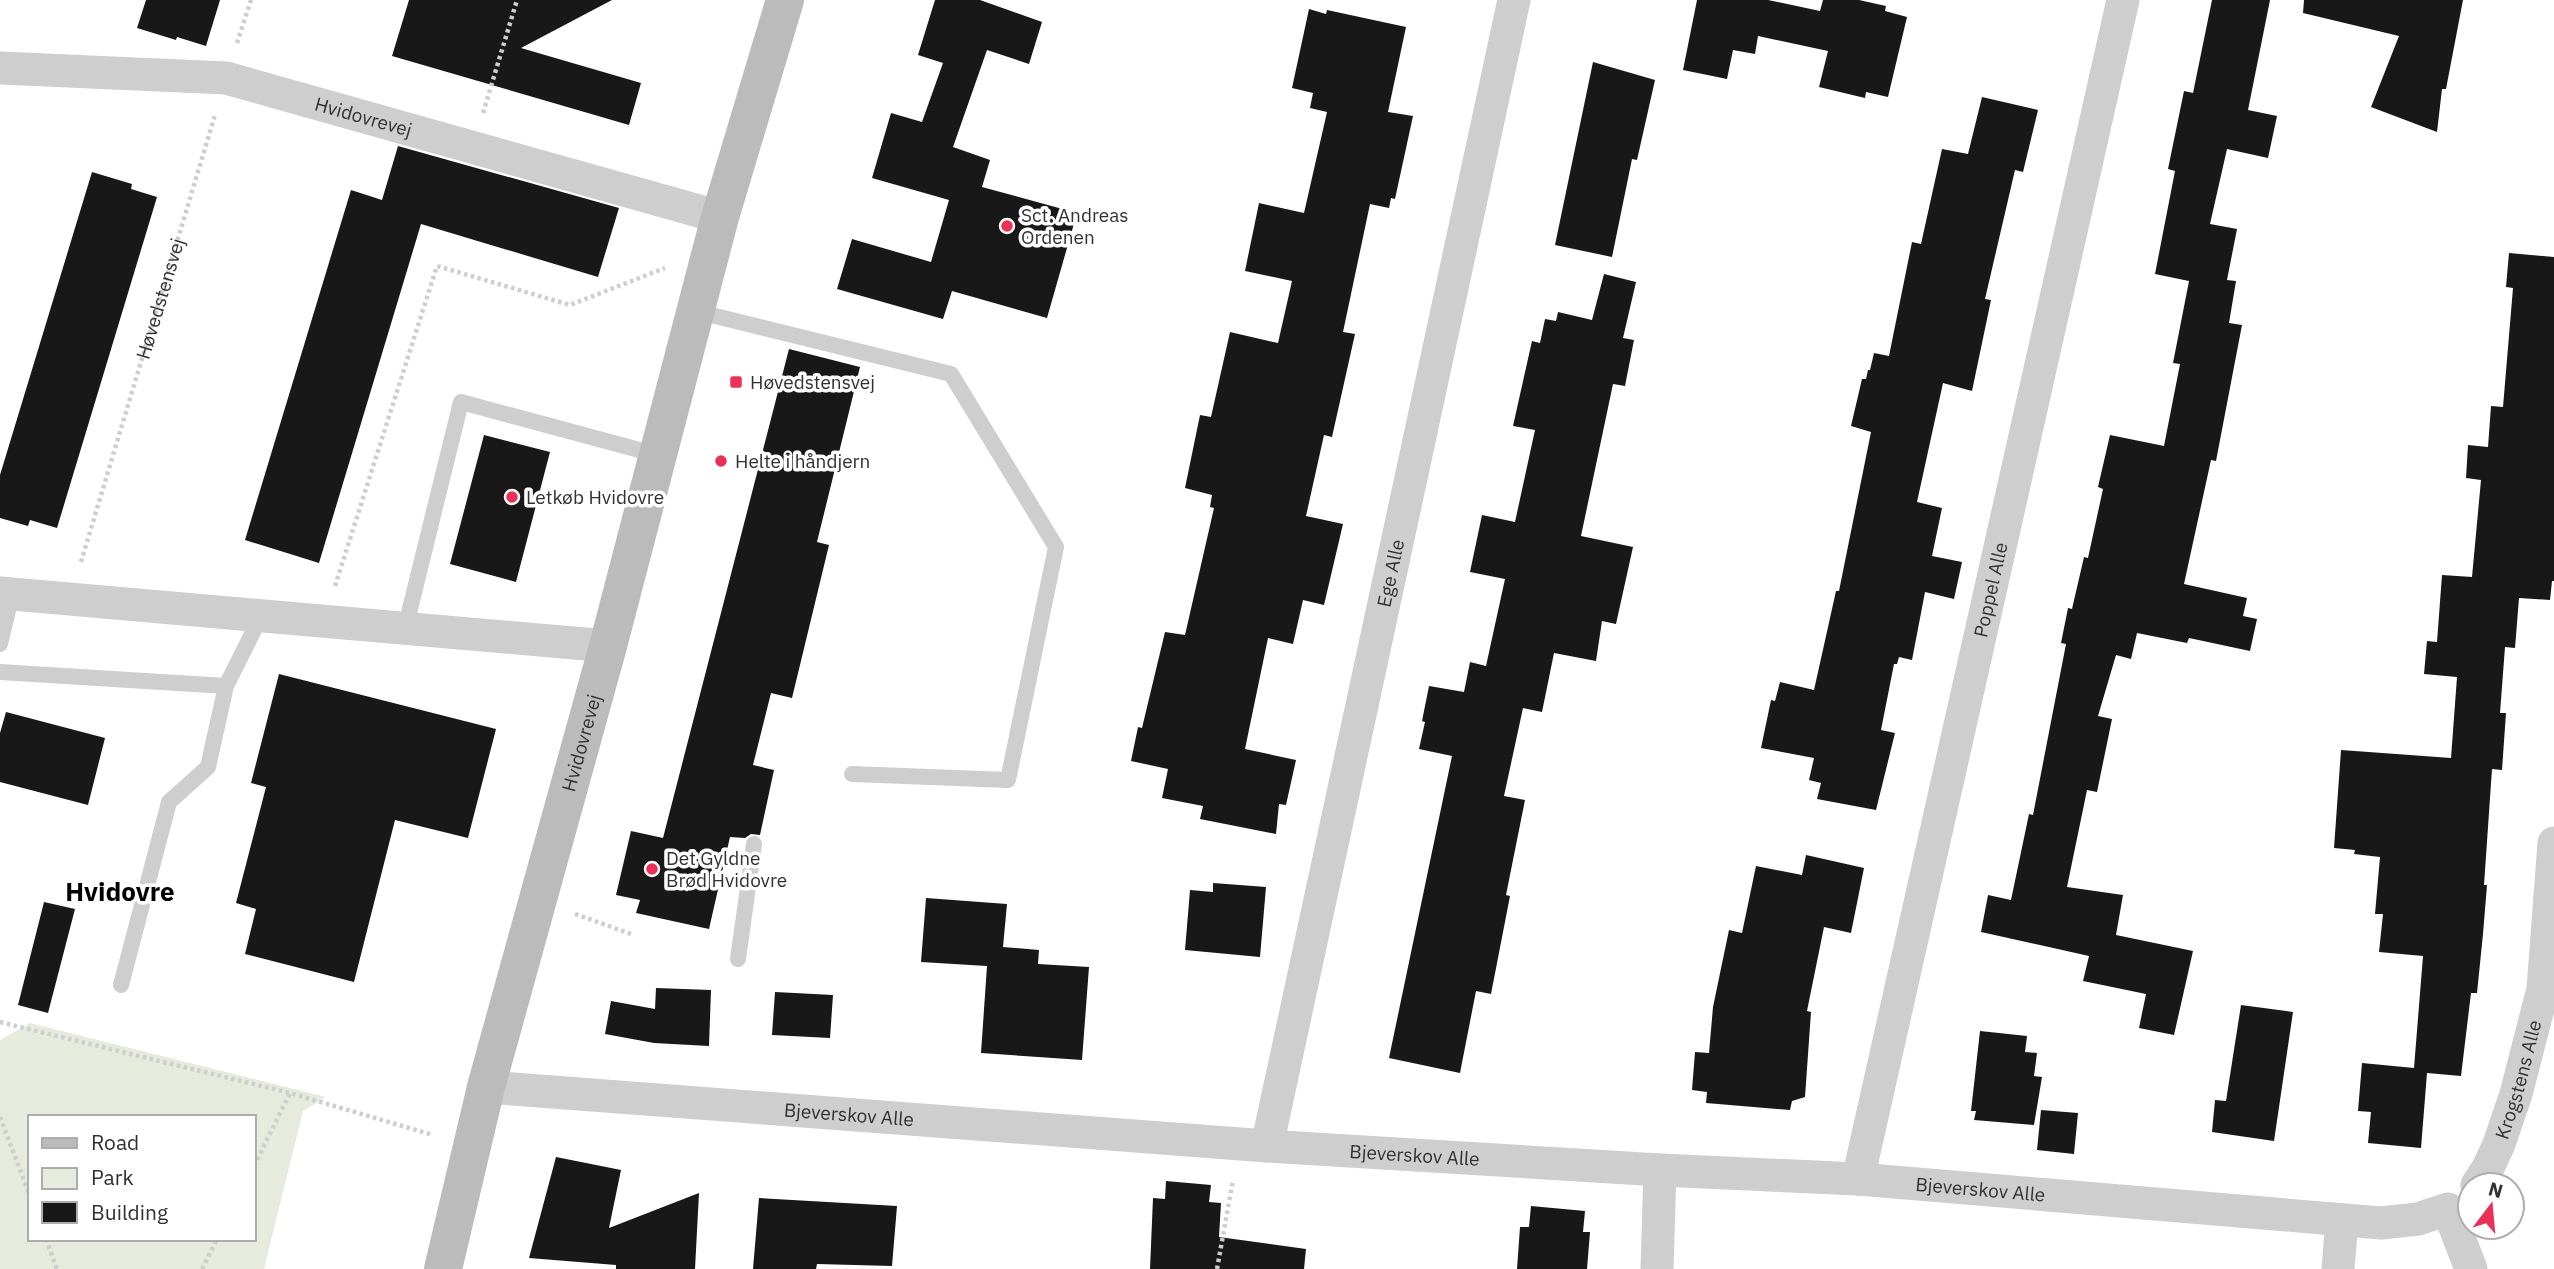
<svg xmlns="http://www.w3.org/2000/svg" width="2554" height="1269" font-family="'IBM Plex Sans',sans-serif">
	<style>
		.green { fill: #e6ebdd; fill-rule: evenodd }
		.building { fill: #181818 }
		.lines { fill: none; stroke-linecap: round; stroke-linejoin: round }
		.path { stroke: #cecece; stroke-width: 4.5; stroke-dasharray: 3.5 3.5; stroke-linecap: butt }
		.lane { stroke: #cecece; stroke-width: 16 }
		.street { stroke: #cecece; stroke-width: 33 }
		.secondary { stroke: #bbb; stroke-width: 38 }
		.poi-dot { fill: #ea3258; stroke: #fff; stroke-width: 2.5 }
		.labels { text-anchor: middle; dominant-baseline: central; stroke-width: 7; stroke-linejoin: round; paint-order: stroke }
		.street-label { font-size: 19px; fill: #313131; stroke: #fff }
		.poi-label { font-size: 19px; fill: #313131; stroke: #fff; text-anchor: start }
		.district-label { font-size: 26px; font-weight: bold; fill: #000; stroke: #fff }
	</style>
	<rect width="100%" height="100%" fill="#fff"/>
	<path class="green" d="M30 1023 326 1097 303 1111 264 1269H0V1040ZM30 1117H254V1239H30Z"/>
	<path class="building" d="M146 0H220L206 46 177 37 176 40 137 28Z
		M409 0H612L521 48 641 83 629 125 392 56Z
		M935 0H980L1042 22 1029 64 987 50 953 147 990 160 982 187 1077 213 1047 318 952 291 943 319 837 289 852 239 931 262 949 200 872 178 891 113 922 122 943 63 918 55Z
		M1697 0H1768L1820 11 1823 0H1859L1886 6 1885 11 1907 17 1888 97 1866 92 1865 98 1819 87 1828 51 1758 36 1755 54 1733 50 1727 79 1683 70Z
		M2212 0H2270L2248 110 2277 116 2268 158 2227 149 2210 224 2237 229 2227 280 2236 281 2229 323 2242 325 2216 461 2211 460 2184 584 2247 598 2243 616 2257 619 2250 651 2189 638 2187 643 2137 633 2131 659 2116 655 2098 716 2112 719 2097 792 2087 790 2067 887 2123 895 2116 935 2193 951 2174 1035 2139 1028 2146 994 2083 981 2089 956 1981 932 1988 895 2011 900 2029 814 2033 815 2066 644 2061 643 2068 608 2072 609 2084 557 2088 558 2103 489 2098 487 2110 435 2164 446 2180 364 2173 363 2189 281 2155 274 2175 171 2168 169 2184 91 2193 93Z
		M2304 0H2463L2446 89H2442L2437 132 2371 107 2399 36 2303 13Z
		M1309 9 1326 14 1327 10 1406 27 1388 112 1413 116 1395 199 1391 198 1389 208 1370 204 1343 332 1355 334 1332 437 1324 435 1306 516 1343 524 1324 605 1303 600 1293 644 1268 638 1245 749 1296 760 1286 805 1279 804 1276 834 1200 819 1203 806 1162 798 1168 769 1131 761 1138 727 1142 728 1165 632 1185 635 1214 508 1210 507 1212 495 1185 488 1200 415 1211 417 1230 332 1278 343 1292 281 1245 271 1259 203 1304 213 1327 112 1310 108 1313 93 1292 88Z
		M1593 62 1655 80 1637 160 1632 159 1612 257 1555 245Z
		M1982 97 2038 110 2023 172 2015 170 1985 299 1991 300 1972 391 1943 383 1917 502 1942 508 1932 556 1962 562 1954 599 1925 592 1912 660 1899 657 1897 664H1894L1881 730 1895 733 1876 810 1817 799 1821 783 1809 780 1814 758 1761 748 1771 700 1775 701 1780 682 1814 690 1836 591H1839L1871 432 1851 426 1862 379H1866L1868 370H1870L1874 353 1889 356 1912 242 1921 244 1942 149 1968 154Z
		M398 146 619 208 598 277 421 224 319 563 245 540 351 190 382 200Z
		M92 172 132 184 131 189 157 197 57 528 30 520 28 526 0 518V475Z
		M2509 253 2554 257V581H2552L2550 600 2519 598 2515 648 2505 647 2500 713H2506L2502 770 2492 769 2484 885H2487L2483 934 2477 993H2471L2461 1076 2427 1073 2421 1148 2368 1143 2371 1112 2358 1111 2362 1063 2414 1068 2423 956 2379 952 2383 914H2375L2380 857 2354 854 2355 850 2334 848 2341 750 2451 758 2457 677 2424 674 2427 641 2437 642 2442 575 2472 577 2481 480 2466 478 2468 445 2488 447 2491 406 2503 407 2513 288 2506 287Z
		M1604 274 1636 282 1623 338 1634 340 1625 386 1613 384 1581 536 1633 547 1616 624 1602 621 1596 661 1554 653 1542 712 1523 708 1504 796 1525 800 1506 895 1510 896 1491 994 1476 991 1460 1073 1389 1058 1452 756 1419 749 1425 722 1422 721 1429 686 1464 692 1470 662 1486 666 1505 579 1470 572 1482 515 1515 522 1535 430 1513 426 1532 341 1540 343 1545 319 1556 321 1558 312 1592 320Z
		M789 349 860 367 817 542 829 545 792 698 771 693 753 765 774 770 760 835 751 834 745 838 730 837 709 929 636 913 640 900 616 895 631 831 663 838Z
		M484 435 550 452 516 582 450 564Z
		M279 674 496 729 468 838 395 820 354 982 245 954 256 909 236 903 266 787 251 783Z
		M6 712 105 738 88 805 0 782V733Z
		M1806 855 1864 868 1851 933 1824 927 1807 1011 1811 1012 1805 1097 1792 1101 1790 1110 1706 1103 1707 1092 1692 1090 1695 1052 1709 1053 1713 1007 1729 930 1742 933 1756 866 1802 875Z
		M1213 883 1266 887 1260 957 1185 950 1190 890 1213 892Z
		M926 898 1007 904 1003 947 1039 950 1038 964 1089 967 1082 1060 981 1053 987 966 921 962Z
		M44 902 75 909 48 1013 18 1005Z
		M656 988 711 990 709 1046 654 1043 605 1034 611 1001 655 1009Z
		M775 992 833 995 830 1038 772 1035Z
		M2241 1005 2293 1012 2274 1141 2212 1132 2215 1100 2226 1101Z
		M1980 1031 2027 1036 2025 1052 2037 1053 2034 1076 2042 1077 2034 1125 1974 1120 1976 1111H1971Z
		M2041 1110 2078 1113 2074 1154 2037 1150Z
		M556 1157 621 1170 609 1228 699 1193 695 1269H616V1265L529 1258Z
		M1166 1181 1211 1185 1209 1202 1221 1203 1219 1237 1306 1249 1304 1269H1150L1153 1198 1165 1199Z
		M759 1198 897 1206 892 1266 817 1264 816 1269H753Z
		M1531 1206 1585 1211 1583 1232H1590L1587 1269H1517L1520 1227H1529Z"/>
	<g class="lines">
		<g class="path">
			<path d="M237 43 251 0"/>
			<path d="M483 113 517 0"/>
			<path id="s1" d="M81 562 215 115"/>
			<path d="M335 586 437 266 570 305 665 268"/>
			<path d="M575 914 634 935"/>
			<path d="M0 1022 290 1093 433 1135"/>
			<path d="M0 1117 30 1196"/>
			<path d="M254 1166 290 1093"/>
			<path d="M46 1239 57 1269"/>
			<path d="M202 1269 217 1239"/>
			<path d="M1217 1269 1233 1180"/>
		</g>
		<path class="lane" d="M695 311 951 374 1056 547 1008 780 852 774
			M405 629 461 402 658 455
			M0 644 12 594
			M0 672 226 686
			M738 959 754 844
			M121 985 169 802 208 767 226 686 261 616"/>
		<g class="street">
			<path id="s2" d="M0 68 226 78 720 217"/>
			<path d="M0 593 608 646"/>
			<path id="s3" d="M486 1087 1267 1146 1660 1170 1858 1179 2381 1223 2418 1219 2448 1209 2471 1269"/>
			<path id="s4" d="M1267 1146 1514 0"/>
			<path id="s5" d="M1858 1179 2123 0"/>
			<path id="s6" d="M2477 1185 2488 1168 2499 1144 2516 1094 2543 989 2554 843"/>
			<path d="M1657 1269 1660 1170"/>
			<path d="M2338 1269 2342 1220"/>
		</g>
		<path class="secondary" id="s7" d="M443 1269 486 1087 608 646 720 217 785 0"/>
	</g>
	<g class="poi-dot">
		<circle cx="1007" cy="226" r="7"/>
		<rect x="729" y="375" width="14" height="14" rx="3.5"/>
		<circle cx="721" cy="461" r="7"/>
		<circle cx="512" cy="497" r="7"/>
		<circle cx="652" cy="869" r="7"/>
	</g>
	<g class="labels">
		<g class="street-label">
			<text stroke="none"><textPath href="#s2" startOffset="369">Hvidovrevej</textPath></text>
			<text stroke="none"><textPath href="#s1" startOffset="275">Høvedstensvej</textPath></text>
			<text stroke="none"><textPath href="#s4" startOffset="586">Ege Alle</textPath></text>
			<text stroke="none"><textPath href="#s5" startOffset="604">Poppel Alle</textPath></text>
			<text stroke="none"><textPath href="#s7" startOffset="544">Hvidovrevej</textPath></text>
			<text stroke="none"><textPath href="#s6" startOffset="114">Krogstens Alle</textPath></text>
			<text stroke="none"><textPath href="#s3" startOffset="364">Bjeverskov Alle</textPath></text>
			<text stroke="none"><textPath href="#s3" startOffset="931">Bjeverskov Alle</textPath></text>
			<text stroke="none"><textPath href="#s3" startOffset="1498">Bjeverskov Alle</textPath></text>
		</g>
		<g class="poi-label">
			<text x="1021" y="215">Sct. Andreas<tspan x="1021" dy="22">Ordenen</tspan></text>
			<text x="750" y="382">Høvedstensvej</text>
			<text x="735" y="461">Helte i håndjern</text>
			<text x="526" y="497">Letkøb Hvidovre</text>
			<text x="666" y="858">Det Gyldne<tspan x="666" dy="22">Brød Hvidovre</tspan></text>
		</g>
		<g class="district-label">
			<text x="120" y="891">Hvidovre</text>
		</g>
	</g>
	<rect x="28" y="1115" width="228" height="126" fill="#ffffff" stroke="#adadad" stroke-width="2"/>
	<rect x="42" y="1138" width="35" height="10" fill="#bbbbbb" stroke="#adadad" stroke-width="2"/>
	<text x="91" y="1150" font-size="21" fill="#313131">Road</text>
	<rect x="42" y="1168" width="35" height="21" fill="#e6ebdd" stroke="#adadad" stroke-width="2"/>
	<text x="91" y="1185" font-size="21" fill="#313131">Park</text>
	<rect x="42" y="1202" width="35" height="21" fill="#181818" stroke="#adadad" stroke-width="2"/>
	<text x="91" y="1220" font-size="21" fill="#313131">Building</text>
	<g transform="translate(2491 1206) rotate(16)"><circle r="33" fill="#ffffff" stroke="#adadad" stroke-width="2"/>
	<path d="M0-5L12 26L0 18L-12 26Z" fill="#ea3258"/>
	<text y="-10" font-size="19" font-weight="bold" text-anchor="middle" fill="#313131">N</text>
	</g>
</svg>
